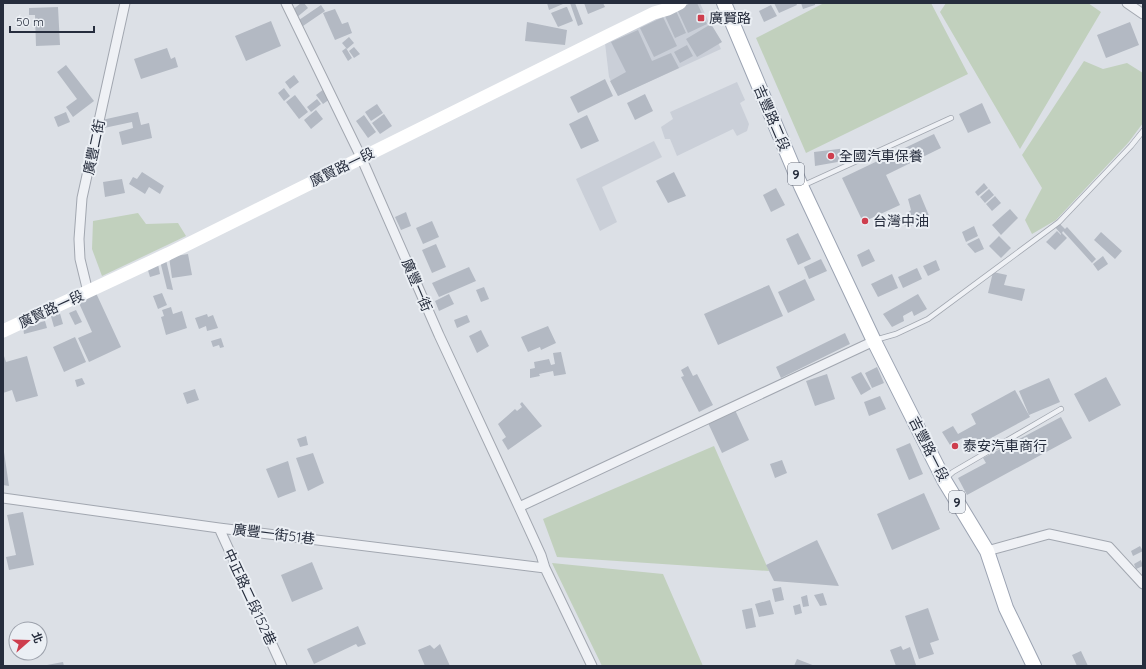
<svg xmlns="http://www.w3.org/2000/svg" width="1146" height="669" font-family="Quicksand,'Noto Sans TC',sans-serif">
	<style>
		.built { fill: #cacfd8 }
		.green { fill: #c1d0bd }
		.building { fill: #b3b9c3 }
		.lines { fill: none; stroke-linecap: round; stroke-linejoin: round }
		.lane-casing { stroke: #a2a7b0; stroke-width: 6 }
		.street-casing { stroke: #a2a7b0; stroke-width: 11 }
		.primary-casing { stroke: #9ba3b2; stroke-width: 16 }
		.lane { stroke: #eff1f5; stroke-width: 4.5 }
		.street { stroke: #eff1f5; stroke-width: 9 }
		.secondary { stroke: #fff; stroke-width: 13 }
		.primary { stroke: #fff; stroke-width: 14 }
		.poi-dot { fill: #ce3e4e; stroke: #ebeff4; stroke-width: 1.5 }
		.labels { text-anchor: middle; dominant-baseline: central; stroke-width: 4; stroke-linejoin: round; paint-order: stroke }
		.shield { fill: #ebeff4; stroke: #616774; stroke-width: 1 }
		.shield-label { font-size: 13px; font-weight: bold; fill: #262d3d }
		.poi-label { font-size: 14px; fill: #262d3d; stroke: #ebeff4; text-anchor: start }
		.street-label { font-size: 14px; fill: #262d3d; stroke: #ebeff4 }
	</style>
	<rect width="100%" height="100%" fill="#dce0e6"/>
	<path class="built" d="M700 3 721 49 618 96 609 77 605 43 653 16Z
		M737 82 745 100 740 103 749 124 747 131 737 136 733 129 677 156 670 139H665L661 127 673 119 670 112Z
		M654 141 662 157 602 187 617 222 600 231 576 179Z"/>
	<path class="green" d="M824 3H931L968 74 806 153 756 38Z
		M946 3H1088L1101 12 1020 149 940 12Z
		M1084 61 1103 69 1127 63 1143 73V123L1128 143 1056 220 1032 234 1025 220 1042 188 1022 155Z
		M138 213 146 224 178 223 186 236 102 276 92 249 93 221Z
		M714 446 769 571 557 557 543 519Z
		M552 563 663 574 703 666H602Z"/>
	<path class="building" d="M301 3H304L308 8 296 18 291 11Z
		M547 3H562L563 4 549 10Z
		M570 3H575L583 24 578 26Z
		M584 3H603L605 7 588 14Z
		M691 3H697L707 24 688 33 677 9Z
		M774 3H796L797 5 779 13Z
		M801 3H815V5L803 9Z
		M321 5 325 11 303 26 299 20Z
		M771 5 777 16 764 22 759 11Z
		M58 7 60 45 36 46 35 15H29V8Z
		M566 7H567L573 21 558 27 551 13Z
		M335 9 342 24 348 22 352 33 335 40 323 13Z
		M676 11 686 33 675 38 665 16Z
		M663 17 677 46 654 57 640 28Z
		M271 21 281 46 246 61 235 36Z
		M527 22 567 30 565 45 525 41Z
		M1130 22 1139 45 1106 58 1097 35Z
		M711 24 722 42 697 57 686 39Z
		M638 30 652 61 671 53 679 68 618 96 610 81 626 72 611 42Z
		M349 37 354 43 347 49 342 43Z
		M687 45 693 56 680 63 674 52Z
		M354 47 360 54 354 58 349 51Z
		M167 48 171 59 175 57 178 67 141 79 134 59Z
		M346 48 352 58 348 61 342 51Z
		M66 65 94 101 73 117 66 107 77 99 57 72Z
		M294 75 299 82 290 89 285 82Z
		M605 79 613 96 578 113 570 97Z
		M284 88 290 96 284 101 278 93Z
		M324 89 330 99 323 104 316 95Z
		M645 94 653 111 635 120 627 103Z
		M295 95 308 112 299 119 286 102Z
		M317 99 321 104 311 112 307 107Z
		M982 103 991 123 968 133 959 114Z
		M377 104 383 113 371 121 365 112Z
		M316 110 323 119 311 129 304 120Z
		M66 112 70 122 58 127 54 117Z
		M138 112 141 125 149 123 152 138 122 145 119 132 133 128 132 122 104 128 102 120Z
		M384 114 392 126 380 134 372 123Z
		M364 115 376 132 368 138 356 121Z
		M587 115 599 141 581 149 569 124Z
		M934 134 941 148 886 175 900 205 863 222 842 178Z
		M847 148 849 160 815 166 814 152Z
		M142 172 164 186 160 194 149 187 145 194 129 184 133 177 137 179Z
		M674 172 686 196 668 203 656 181Z
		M122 179 125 193 105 197 103 182Z
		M984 183 988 188 978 196 975 192Z
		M776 188 785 205 771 212 763 195Z
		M989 189 994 195 985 203 980 197Z
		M920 194 930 218 907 228 900 220 911 210 908 199Z
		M995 196 1001 203 992 211 986 204Z
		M1010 209 1018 218 1001 235 992 225Z
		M406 212 411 226 401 230 395 217Z
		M432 221 439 237 423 244 416 228Z
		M1059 223 1065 229 1067 227 1096 259 1092 263 1063 231 1062 233 1067 238 1055 250 1046 242 1057 231 1061 235V234L1055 227Z
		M974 226 978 236 966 242 962 232Z
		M1101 232 1122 251 1115 259 1094 240Z
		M798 233 811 259 798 265 786 239Z
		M999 236 1011 248 1001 258 989 246Z
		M979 238 984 249 975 253 967 244Z
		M436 244 446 267 432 273 422 250Z
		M869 249 875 261 862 267 857 255Z
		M188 254 192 275 172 278 169 257Z
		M1103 256 1108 264 1098 271 1093 264Z
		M821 259 827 271 809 279 804 267Z
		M166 260 173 290 167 289 160 261Z
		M936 260 940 270 928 276 923 266Z
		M158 264 160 274 150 277 147 267Z
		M469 267 476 281 439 297 432 283Z
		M917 268 922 279 903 288 898 277Z
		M993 272 1007 275 1004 285 1025 289 1022 301 988 293Z
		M892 274 898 288 878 297 871 284Z
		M805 279 815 300 788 313 778 292Z
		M769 285 783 316 718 345 704 314Z
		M484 287 489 299 481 302 476 290Z
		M96 293 121 347 89 362 78 338 92 332 78 301Z
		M162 293 167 305 158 309 153 296Z
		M449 294 454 304 439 311 435 301Z
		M918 294 927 309 914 316 912 311 903 316 904 321 892 327 883 314Z
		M171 307 173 314 182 311 187 328 166 335 161 317 164 316 162 310Z
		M59 310 63 324 54 327 50 313Z
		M76 310 82 322 75 325 69 313Z
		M207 314 208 317 213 315 218 328 207 331 206 326 199 329 195 318Z
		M467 315 470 322 457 328 454 320Z
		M45 321 47 328 24 334 23 327Z
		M548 326 556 343 541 350 540 347 528 352 521 337Z
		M481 330 489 346 477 353 469 336Z
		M845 333 850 344 781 378 776 367Z
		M75 337 86 362 64 372 53 347Z
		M221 338 224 347 220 348 219 345 213 347 211 341Z
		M561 352 566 374 554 376 553 371 539 374 540 376 530 378V369L535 368 534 362 549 359 551 365 555 364 553 353Z
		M3 353 6 362 27 356 38 396 16 402 12 390 3 393Z
		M688 366 693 376 697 374 713 405 699 412 681 377 684 376 681 370Z
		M877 367 884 383 872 388 865 373Z
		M861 372 871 389 861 395 851 377Z
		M827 374 835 399 815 406 806 381Z
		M1106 377 1121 405 1089 422 1074 394Z
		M82 378 85 384 77 387 75 380Z
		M1049 378 1060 402 1029 415 1019 391Z
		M195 389 199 400 187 404 183 393Z
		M1015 390 1030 417 969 450 963 438 950 445 942 432 953 426 958 434 976 424 971 414Z
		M880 396 886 409 869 416 864 402Z
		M522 402 542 426 508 450 502 440 506 437 498 424 515 409 517 411 522 407 520 404Z
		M735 410 749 440 722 453 708 423Z
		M1061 417 1072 438 967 495 958 478 986 463 983 458Z
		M306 436 308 445 300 447 297 439Z
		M910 443 923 474 909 480 896 449Z
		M3 452H4L9 486 3 485Z
		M313 453 324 483 308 491 296 458Z
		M782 460 787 473 775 478 770 464Z
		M288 461 296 491 278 498 266 469Z
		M924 493 940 529 892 550 877 514Z
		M23 512 34 565 9 570 6 557 16 555 7 515Z
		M817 540 839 586 774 581 766 565Z
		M1140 546 1143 551 1133 556 1131 551Z
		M1141 560 1143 566 1136 569 1134 564Z
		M312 562 323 589 292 602 281 575Z
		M781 587 784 600 775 602 772 589Z
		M823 593 827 605 820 606 814 595Z
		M807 595 809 606 803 607 801 597Z
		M770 600 774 614 759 617 755 604Z
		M800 604 802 613 795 615 793 606Z
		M752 608 756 627 746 629 742 610Z
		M928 608 939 640 930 643 934 654 919 659 905 616Z
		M358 626 366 644 358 647 356 644 314 664 307 649Z
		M440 644 450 666H425L418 650 430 645 434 649Z
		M901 646 903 650 910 647 916 665 896 666 890 650Z
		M1081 651 1088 666H1077L1072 655Z
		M797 659 815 666H794Z
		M63 662 64 666H47V665Z"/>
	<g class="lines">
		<defs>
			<path id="lane" d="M802 186 951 118
				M875 340 896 334 928 319 1059 222 1131 146 1143 131
				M945 479 953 472 1061 409"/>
			<path id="street" d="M286 3 361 157 439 335 519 507 541 555 545 568 592 666
				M1127 3 1143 14
				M88 292 80 259 79 239 82 198 125 3
				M3 498 219 528 545 568
				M519 507 874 341
				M219 528 282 666
				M987 551 1049 534 1109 547 1143 584"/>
			<path id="primary" d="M724 3 801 186 874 341 944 480 987 551 1006 608 1034 666"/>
		</defs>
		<use href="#lane" class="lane-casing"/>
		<use href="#street" class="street-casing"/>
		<use href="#primary" class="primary-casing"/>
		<use href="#lane" class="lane"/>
		<use href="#street" class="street"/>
		<path class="secondary" d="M3 331 168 254 609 35 654 13 668 9 680 3"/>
		<use href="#primary" class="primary"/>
	</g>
	<g class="poi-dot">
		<rect x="697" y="14" width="8" height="8" rx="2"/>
		<circle cx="831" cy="156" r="4"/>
		<circle cx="865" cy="221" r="4"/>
		<circle cx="955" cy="446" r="4"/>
	</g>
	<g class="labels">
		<g class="shield">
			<rect x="788" y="163" width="16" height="22" rx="3"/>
			<rect x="949" y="491" width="16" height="22" rx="3"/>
		</g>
		<g class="shield-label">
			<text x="796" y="174">9</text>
			<text x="957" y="502">9</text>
		</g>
		<g class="poi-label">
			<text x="709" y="18">廣賢路</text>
			<text x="839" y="156">全國汽車保養</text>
			<text x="873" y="221">台灣中油</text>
			<text x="963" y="446">泰安汽車商行</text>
		</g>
		<g class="street-label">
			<text transform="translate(772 118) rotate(67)">吉豐路二段</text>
			<text transform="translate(94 147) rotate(-78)">廣豐二街</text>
			<text transform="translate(342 167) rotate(-26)">廣賢路一段</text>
			<text transform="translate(417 285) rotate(67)">廣豐一街</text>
			<text transform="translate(51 309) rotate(-25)">廣賢路一段</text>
			<text transform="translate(929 449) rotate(63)">吉豐路一段</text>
			<text transform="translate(274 534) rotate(7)">廣豐一街51巷</text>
			<text transform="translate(250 597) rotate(65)">中正路二段152巷</text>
		</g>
	</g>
	<rect width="1146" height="669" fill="none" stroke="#262d3d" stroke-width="8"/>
	<g transform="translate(28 641) rotate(70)"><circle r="19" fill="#ebeff4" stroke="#9ca1ab"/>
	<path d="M0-3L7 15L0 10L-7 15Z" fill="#ce3e4e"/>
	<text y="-6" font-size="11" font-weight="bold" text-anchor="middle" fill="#262d3d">北</text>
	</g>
	<path d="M10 26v6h84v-6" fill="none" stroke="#262d3d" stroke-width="2"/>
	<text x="16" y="26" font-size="12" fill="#262d3d" stroke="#ebeff4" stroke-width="3" paint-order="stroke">50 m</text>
</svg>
